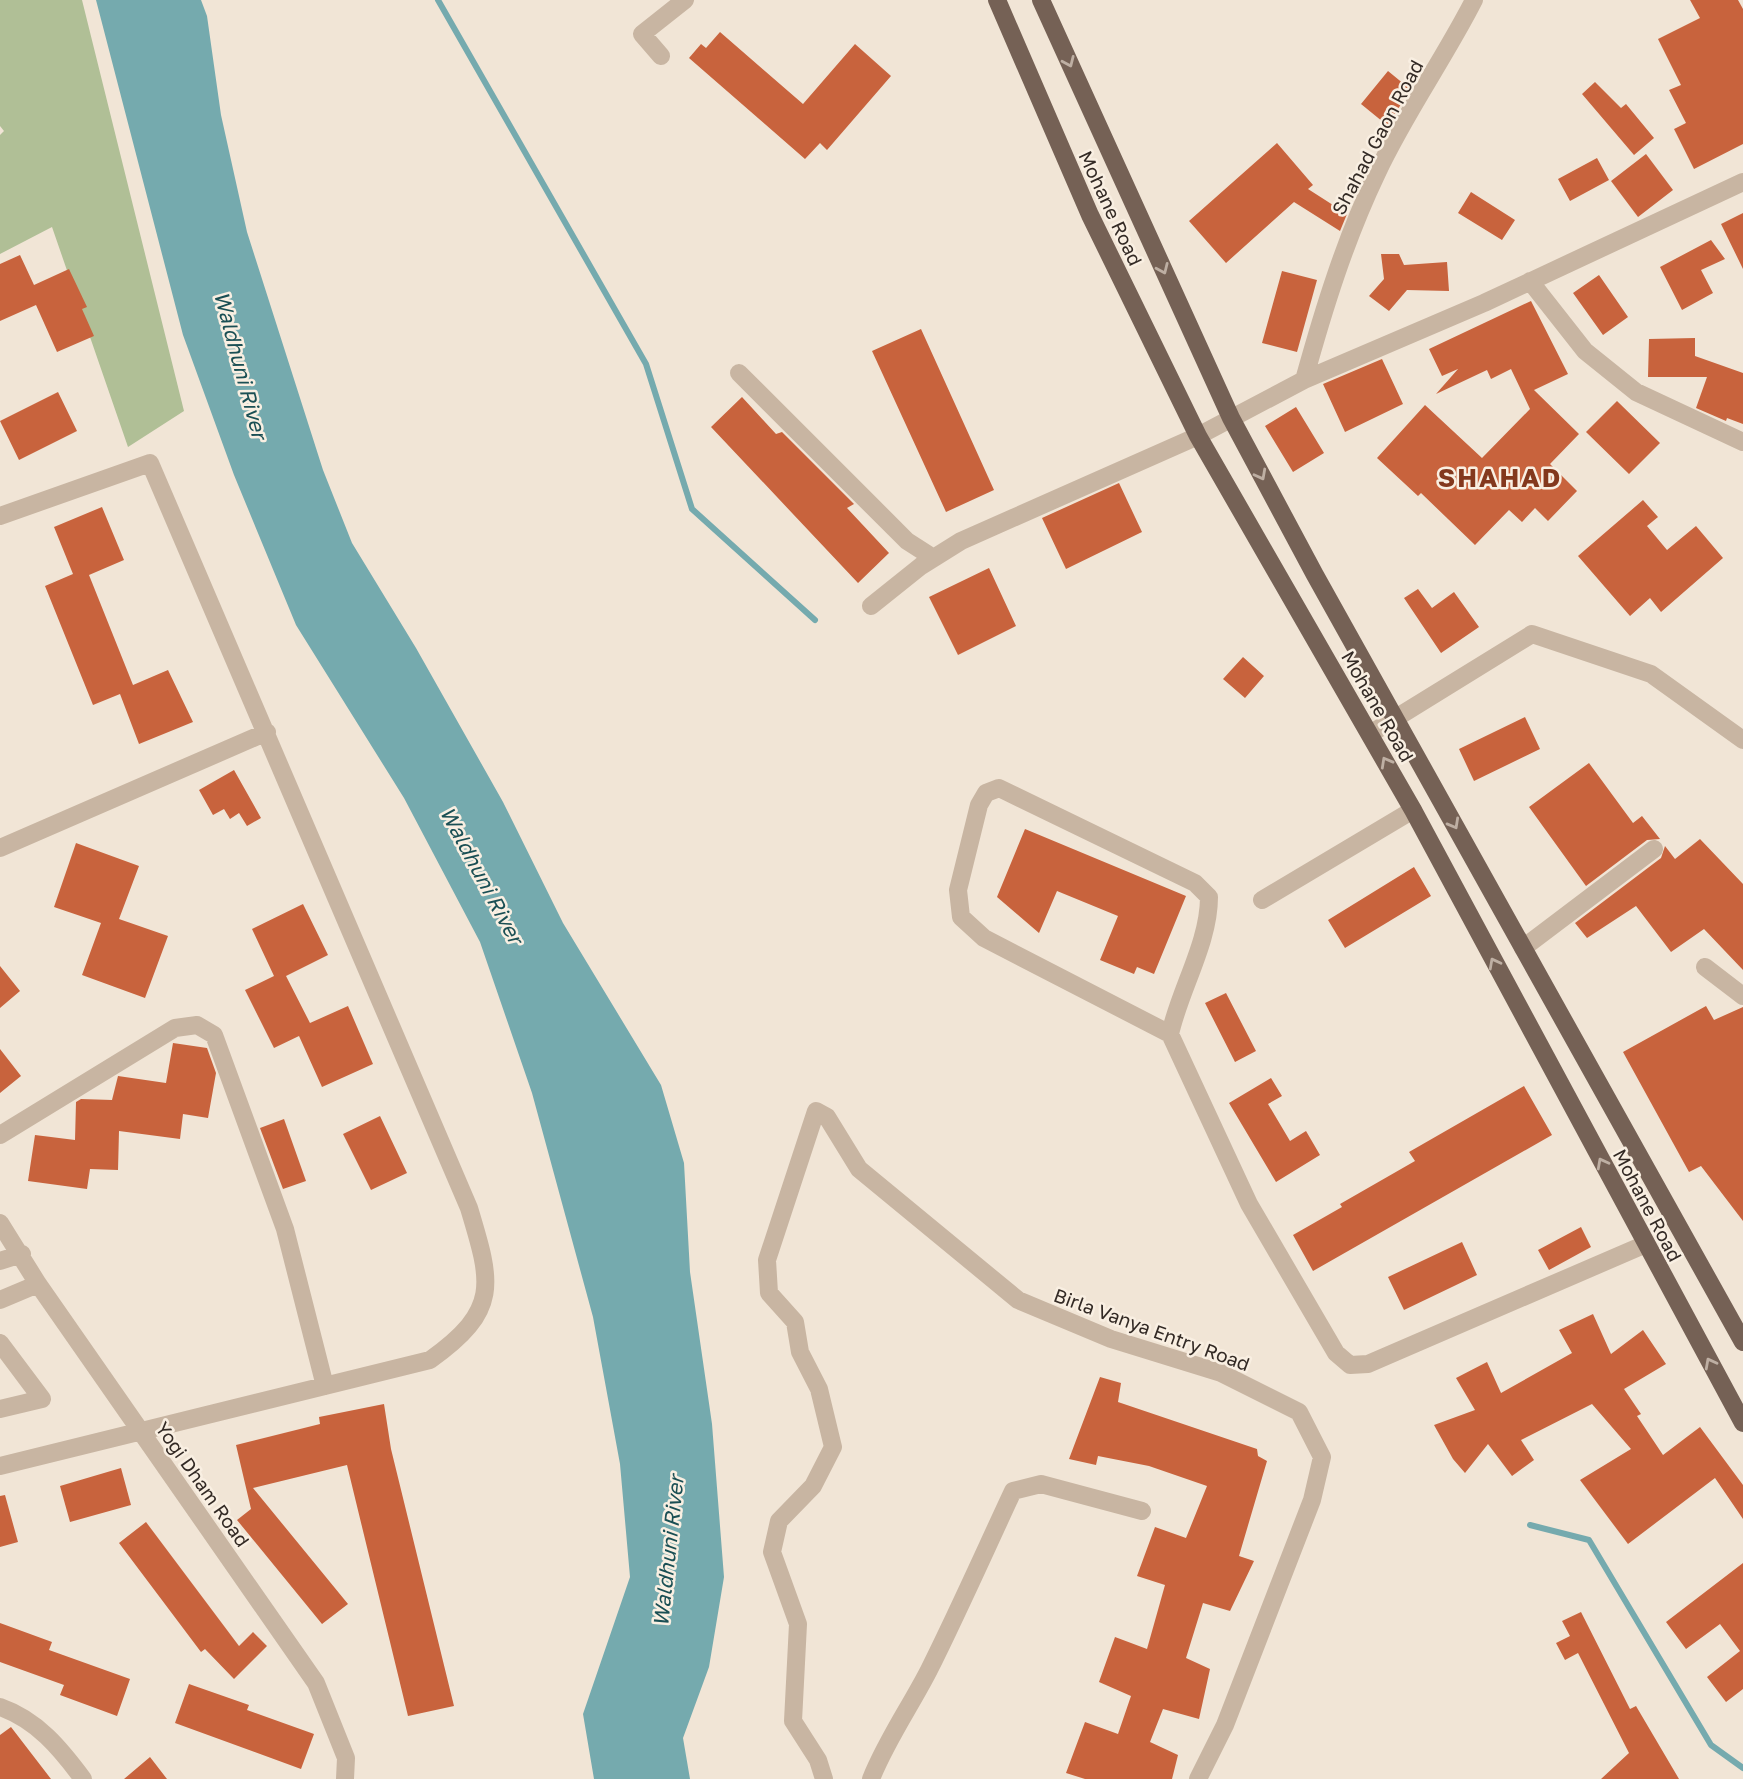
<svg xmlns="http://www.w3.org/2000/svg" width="1743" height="1779" font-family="'Golos Text',sans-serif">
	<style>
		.green { fill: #b0bf96 }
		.water { fill: #75aaae }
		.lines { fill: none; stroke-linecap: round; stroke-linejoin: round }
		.stream { stroke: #75aaae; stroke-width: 6 }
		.building { fill: #c8633d }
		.minor { stroke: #c8b5a2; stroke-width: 18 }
		.major { stroke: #756155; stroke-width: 18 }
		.oneway { stroke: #beafa3 }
		.labels { text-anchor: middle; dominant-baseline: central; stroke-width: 5; stroke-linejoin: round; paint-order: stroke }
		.street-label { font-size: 19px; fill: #332a25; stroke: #f9efe2 }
		.water-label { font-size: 21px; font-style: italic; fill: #1a4f54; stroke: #f9efe2 }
		.district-label { font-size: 26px; font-weight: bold; letter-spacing: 2px; fill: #83381d; stroke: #f9efe2 }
	</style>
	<rect width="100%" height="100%" fill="#f1e5d6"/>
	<path class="green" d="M0 0H82L184 411 128 447 52 227 0 254V135L4 131 0 126Z"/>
	<path class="water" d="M96 0H201L207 16 221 115 247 232 323 470 352 543 416 648 503 802 563 923 661 1085 684 1163 690 1272 712 1424 724 1577 709 1667 683 1738 690 1779H594L583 1714 630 1577 620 1464 593 1317 532 1093 480 942 404 798 296 625 234 475 183 335Z"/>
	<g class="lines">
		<path class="stream" d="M438 0 646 364 692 509 815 620
			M1530 1525 1589 1540 1711 1745 1743 1768"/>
	</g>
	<path class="building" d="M1690 0H1738L1743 9V144L1694 169 1674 129 1686 123 1669 90 1681 85 1658 39 1700 18Z
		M720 32 803 104 855 44 891 76 827 150 820 143 805 159 689 58 701 44 706 48Z
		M1388 71 1410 89 1388 126 1361 104Z
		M1595 82 1621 108 1626 104 1654 138 1634 155 1582 94Z
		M1277 143 1313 185 1308 189 1347 214 1340 231 1294 202 1226 263 1189 221Z
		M1646 154 1673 190 1638 217 1611 181Z
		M1597 158 1609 180 1570 201 1558 179Z
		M1471 192 1515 220 1502 240 1458 213Z
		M1743 213V269L1721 224Z
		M1711 240 1725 259 1701 270 1713 293 1682 310 1660 267Z
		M1381 254H1399L1404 265 1447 262 1449 291 1407 290 1389 311 1369 296 1384 279Z
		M20 255 34 285 69 269 87 307 82 309 94 336 57 352 36 305 0 321V264Z
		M1282 271 1317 280 1297 352 1262 343Z
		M1599 275 1628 317 1603 335 1573 293Z
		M1531 301 1568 374 1534 390 1579 434 1550 464 1577 491 1548 521 1535 508 1522 522 1509 510 1475 545 1421 493 1418 496 1377 458 1425 405 1482 458 1530 409 1511 369 1491 379 1487 370 1436 394 1458 369 1442 376 1429 349Z
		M921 329 994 490 946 512 872 351Z
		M1695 338V356L1743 373V424L1727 418 1726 421 1696 408 1707 377H1648L1649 339Z
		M1382 359 1403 404 1345 432 1323 384Z
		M58 392 77 431 19 460 0 421Z
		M742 397 776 434 782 432 854 504 847 508 889 553 858 583 711 427Z
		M1617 401 1660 443 1629 474 1586 432Z
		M1296 407 1324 453 1293 472 1265 426Z
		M1119 483 1142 532 1066 569 1042 518Z
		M1643 500 1658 517 1647 526 1667 550 1696 526 1723 558 1661 612 1650 598 1630 616 1578 556Z
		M102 507 124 560 89 575 133 685 168 670 193 722 139 744 120 694 93 705 45 586 73 574 54 527Z
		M989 568 1016 626 958 655 929 597Z
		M1418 589 1432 608 1454 592 1479 627 1441 653 1404 598Z
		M1243 657 1264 676 1245 698 1223 679Z
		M1525 717 1540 749 1474 781 1459 749Z
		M1589 763 1633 823 1642 816 1660 839 1647 840 1586 886 1529 807Z
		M234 770 261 818 247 826 239 813 230 819 224 809 213 815 199 790Z
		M1025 829 1186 896 1154 974 1137 967 1134 974 1100 960 1118 916 1057 891 1039 933 997 897Z
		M1700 839 1743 884V970L1704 929 1671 952 1636 906 1587 938 1575 923 1661 858 1665 846 1675 859Z
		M76 843 139 866 119 919 168 936 145 998 82 975 101 923 54 907Z
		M1414 867 1431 896 1345 948 1328 920Z
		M303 904 328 955 286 976 310 1023 348 1006 373 1064 322 1087 299 1036 274 1048 245 990 274 976 252 929Z
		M0 966 20 991 0 1008Z
		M1226 993 1256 1051 1235 1062 1205 1003Z
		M1706 1006 1714 1020 1743 1007V1221L1701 1166 1689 1172 1623 1052Z
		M173 1043 207 1048 216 1073 208 1118 183 1114 180 1139 119 1131 118 1170 90 1169 87 1189 28 1181 35 1135 75 1140 76 1102 81 1099 112 1100 118 1076 166 1083Z
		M0 1049 21 1076 0 1093Z
		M1271 1078 1282 1096 1268 1104 1290 1141 1306 1131 1320 1155 1276 1182 1229 1103Z
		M1524 1086 1552 1135 1313 1271 1293 1235 1342 1207 1340 1204 1415 1161 1409 1152Z
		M380 1116 407 1173 371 1190 343 1134Z
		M284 1119 306 1181 283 1189 260 1128Z
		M1581 1227 1591 1247 1549 1270 1538 1250Z
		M1462 1242 1477 1275 1404 1310 1388 1277Z
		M1593 1314 1611 1354 1643 1330 1666 1364 1624 1389 1641 1414 1637 1416 1663 1455 1700 1427 1743 1485V1519L1715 1478 1628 1544 1580 1480 1631 1449 1592 1404 1521 1440 1534 1460 1512 1476 1488 1444 1465 1473 1453 1459 1434 1425 1475 1410 1456 1378 1487 1362 1501 1393 1572 1353 1559 1330Z
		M1100 1377 1121 1383 1118 1402 1257 1449 1258 1456 1267 1461 1239 1556 1254 1561 1230 1611 1203 1603 1186 1658 1210 1669 1199 1719 1163 1709 1150 1742 1178 1755 1172 1779H1085L1066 1773 1085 1722 1118 1734 1131 1696 1099 1682 1115 1637 1147 1649 1165 1585 1137 1576 1155 1527 1186 1538 1207 1486 1149 1466 1098 1456 1096 1465 1069 1459Z
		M384 1404 391 1449 454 1706 408 1716 347 1465 253 1488 348 1604 322 1624 237 1520 251 1509 236 1445 320 1424 319 1417Z
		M121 1468 131 1505 70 1522 60 1486Z
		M5 1495 18 1542 0 1547V1496Z
		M146 1522 239 1646 253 1632 267 1646 234 1679 205 1649 201 1652 119 1543Z
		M1743 1563V1689L1726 1702 1707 1677 1740 1651 1720 1624 1686 1649 1666 1622Z
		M1581 1612 1630 1709 1636 1706 1679 1779H1601L1629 1753 1578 1653 1565 1660 1556 1643 1570 1636 1562 1621Z
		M0 1623 52 1642 49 1650 130 1679 117 1716 60 1695 64 1685 0 1662Z
		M189 1684 249 1705 247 1710 314 1734 301 1769 175 1723Z
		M11 1727 51 1779H0V1735Z
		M150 1757 167 1779H124Z"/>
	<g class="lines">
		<path class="minor" d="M661 56 642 34 685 0
			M1530 281 1585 351 1636 392 1743 442
			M739 373 907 541 932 557
			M1304 380C1324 308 1345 240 1377 173 1405 113 1444 59 1474 0
			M0 516 150 463 469 1208C492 1284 500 1310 430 1360L0 1466
			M871 606 921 566 961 541 1198 436 1304 380 1484 303 1743 182
			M1370 734 1532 634 1651 674 1743 740
			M0 848 267 732
			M1262 900 1413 810
			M1523 948 1654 849
			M1705 967 1743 996
			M1170 1034 984 938 961 917 958 890 979 805 986 793 999 788 1195 883 1209 897C1209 943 1180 989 1170 1034L1249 1204 1336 1353 1350 1365 1368 1364 1646 1244
			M0 1135 175 1028 197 1025 214 1035 285 1229 325 1386
			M0 1223 38 1284 316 1683 346 1758 345 1779
			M0 1261 22 1254
			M0 1300 38 1284
			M0 1343 42 1399 0 1409
			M0 1707C37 1720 60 1748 83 1779
			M824 1779 818 1760 793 1721 798 1624 772 1552 779 1521 813 1486 833 1447 819 1389 800 1352 795 1322 769 1293 767 1260 816 1111 827 1117 859 1169 1018 1300 1111 1339 1221 1373 1299 1412 1322 1457 1312 1500 1225 1725 1198 1779
			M871 1779C886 1741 910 1707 929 1670 958 1612 985 1551 1013 1491L1041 1484 1142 1511"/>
		<path class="major" d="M997 0 1090 215 1198 436 1413 810 1743 1423
			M1041 0 1231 418 1315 575 1743 1342"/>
	</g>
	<defs><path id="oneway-chevron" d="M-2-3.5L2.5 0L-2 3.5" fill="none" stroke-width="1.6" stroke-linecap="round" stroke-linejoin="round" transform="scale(1.75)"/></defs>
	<g class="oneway">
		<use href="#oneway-chevron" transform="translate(1069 62) rotate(66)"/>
		<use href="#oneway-chevron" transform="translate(1163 269) rotate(66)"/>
		<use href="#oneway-chevron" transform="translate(1261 475) rotate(62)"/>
		<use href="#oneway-chevron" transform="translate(1386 762) rotate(-119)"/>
		<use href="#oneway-chevron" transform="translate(1454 824) rotate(61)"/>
		<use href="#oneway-chevron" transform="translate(1494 963) rotate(-118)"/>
		<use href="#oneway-chevron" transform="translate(1602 1163) rotate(-118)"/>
		<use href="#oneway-chevron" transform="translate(1710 1363) rotate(-118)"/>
	</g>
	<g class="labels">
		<g class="street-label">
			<text transform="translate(1377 137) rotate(-62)">Shahad Gaon Road</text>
			<text transform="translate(1111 208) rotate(65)">Mohane Road</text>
			<text transform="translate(1378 706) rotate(60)">Mohane Road</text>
			<text transform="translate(1648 1205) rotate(62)">Mohane Road</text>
			<text transform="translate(1152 1329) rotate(20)">Birla Vanya Entry Road</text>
			<text transform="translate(203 1484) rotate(55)">Yogi Dham Road</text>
		</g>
		<g class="water-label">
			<text transform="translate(241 365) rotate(75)">Waldhuni River</text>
			<text transform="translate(482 875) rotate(62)">Waldhuni River</text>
			<text transform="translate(668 1551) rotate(-84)">Waldhuni River</text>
		</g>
		<g class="district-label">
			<text x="1500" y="477">SHAHAD</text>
		</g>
	</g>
</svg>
